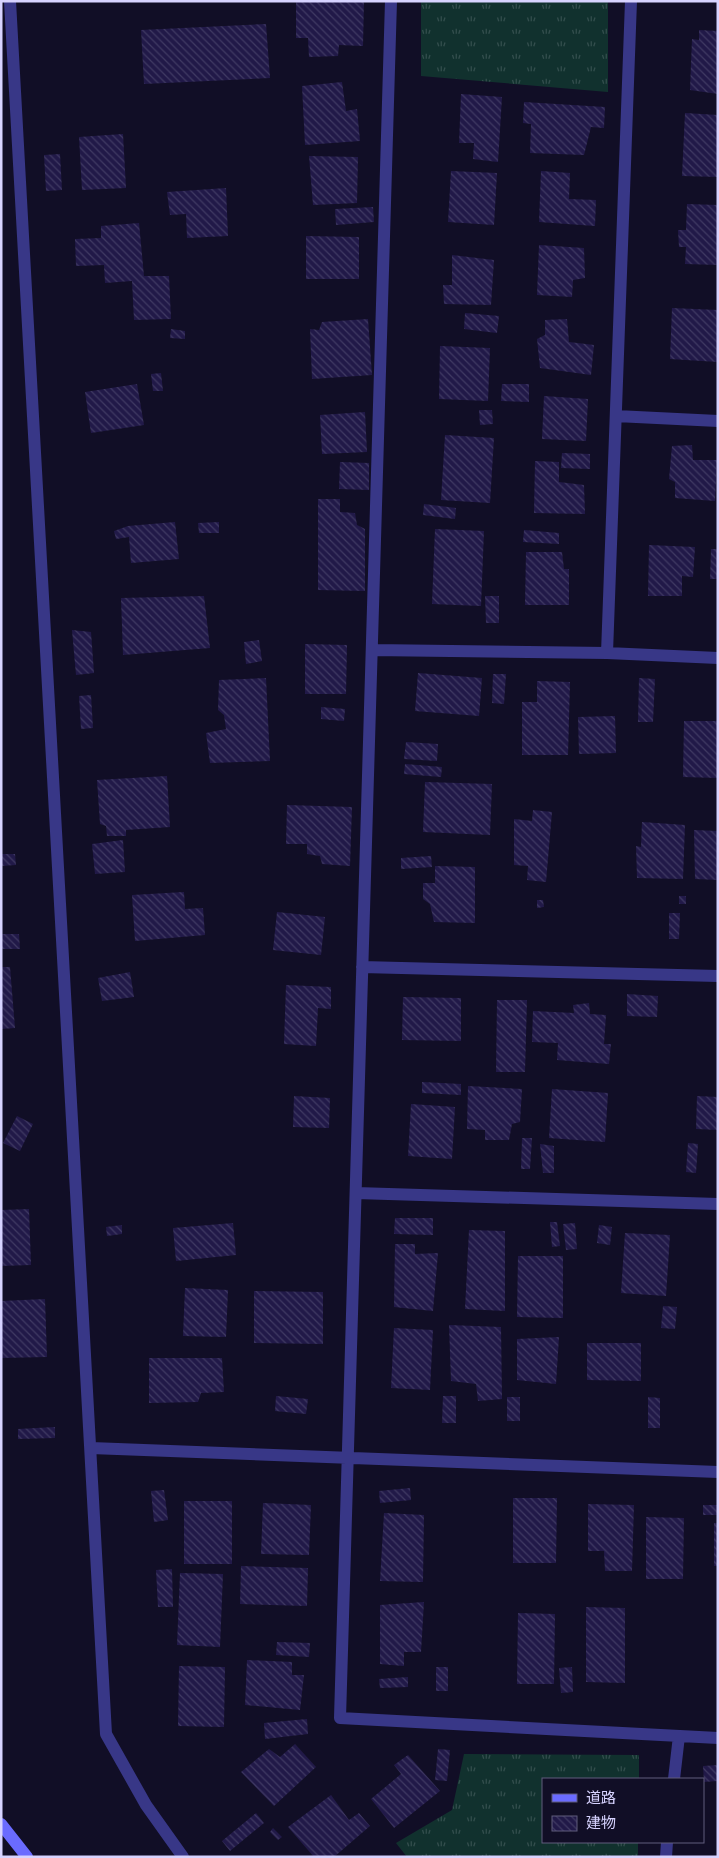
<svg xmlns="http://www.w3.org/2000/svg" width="719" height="1858" font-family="'Asap Condensed','Noto Sans JP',sans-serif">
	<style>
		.grass { fill: url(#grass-tufts) }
		.building { fill: url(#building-back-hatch) }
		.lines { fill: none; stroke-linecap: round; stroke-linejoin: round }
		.street { stroke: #383787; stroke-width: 12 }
		.secondary { stroke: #6a6bff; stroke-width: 12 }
	</style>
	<defs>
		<pattern id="grass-tufts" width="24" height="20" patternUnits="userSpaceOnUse" patternTransform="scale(1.25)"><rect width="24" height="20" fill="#11312e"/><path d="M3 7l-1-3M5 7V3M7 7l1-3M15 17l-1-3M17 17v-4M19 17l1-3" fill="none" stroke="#334e4d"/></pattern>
		<pattern id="building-back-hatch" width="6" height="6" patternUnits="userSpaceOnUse" patternTransform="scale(1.25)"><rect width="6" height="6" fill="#211948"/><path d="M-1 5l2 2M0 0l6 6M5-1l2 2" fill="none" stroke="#403a63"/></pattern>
	</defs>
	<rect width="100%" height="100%" fill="#110e26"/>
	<path class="grass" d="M421 1H608V92L421 76Z
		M464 1754 639 1755V1779H543V1842H638V1857H407L396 1843 452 1810Z"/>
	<path class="building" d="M296 1H364L363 46 339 45 338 56 309 57 308 38H296Z
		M266 24 270 78 144 84 141 30Z
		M699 30 718 31V94L690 90 692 39 699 40Z
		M342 82 346 111 357 109 360 141 305 145 302 86Z
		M461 94 502 97 498 162 473 159 474 143H459Z
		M524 102 605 107 604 128 591 127 584 155 530 153 531 124 523 123Z
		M685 113 718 115V177L682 176Z
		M123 134 126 188 82 190 79 137Z
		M60 154 62 190 46 191 44 155Z
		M309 156 358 157 357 203 313 205Z
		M451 171 497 173 494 225 448 222Z
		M541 171 570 173 569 199 596 200 595 226 539 222Z
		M226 188 228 236 187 238 186 214 170 215 167 192Z
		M687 204 718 205V265L685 264 686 247H679L678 230H686Z
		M373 207 374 222 336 225 335 209Z
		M139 223 144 276H169L171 319 134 320 132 281 105 283 104 265 76 266 75 239 101 238V226Z
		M306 236 359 237V279H306Z
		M539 245 584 248 585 278 573 280 572 297 537 295Z
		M452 255 494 260 491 305 444 304 443 285H452Z
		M672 308 718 310V362L670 359Z
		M465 313 499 316 497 333 464 329Z
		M368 319 372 375 312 379 310 329 319 330 322 322Z
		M567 319 569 342 594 345 591 375 540 368 537 339 545 335V320Z
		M171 329 185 331V339L170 338Z
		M440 346 490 348 488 401 439 399Z
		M161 373 163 391H153L151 374Z
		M137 384 144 425 91 433 85 392Z
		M502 384H529V402L501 401Z
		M544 396 588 399 586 441 542 439Z
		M479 410H492L493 424 480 425Z
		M365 412 367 452 322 454 320 415Z
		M445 435 494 438 490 503 441 500Z
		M692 445 693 460H717L715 501 675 498V482L669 479 672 446Z
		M562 453 590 454V469L561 468Z
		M535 461 559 462V482L584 485 585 514 534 513Z
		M340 462 369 463V490L339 489Z
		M318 499H340V512L355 513 357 525 365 529V591L318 590Z
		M424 504 456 508 455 519 423 515Z
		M175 522 179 559 131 563 129 537 116 539 114 531 128 526Z
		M219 522V533H199L198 523Z
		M435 529 484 531 481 606 432 604Z
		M524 530 559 533V544L523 542Z
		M649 545 695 547 693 577 682 576V596H648Z
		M711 549H718V579H710Z
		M526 552H562L564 569H569V605H525Z
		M204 596 210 648 123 655 121 598Z
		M485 596H499V623H486Z
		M72 630 91 632 94 673 76 675Z
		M259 640 262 661 246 664 244 642Z
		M305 644 347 645 346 694H305Z
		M418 673 482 678 479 716 415 711Z
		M493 674H506L504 704 492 703Z
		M266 678 270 761 210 763 206 733 226 729 224 715 218 710 219 680Z
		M639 678 655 679 653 722H638Z
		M537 681 570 682 568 755H522V702H537Z
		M91 695 93 728 81 729 79 696Z
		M321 707 345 709 344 721 321 719Z
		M615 716 616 753 579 754 578 717Z
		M684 721H718V778L683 777Z
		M406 742 438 744 437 761 404 759Z
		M405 764 442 767 441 777 404 774Z
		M167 776 170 827 126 830V836H107L106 826 100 824 97 780Z
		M425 782 492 784 490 835 423 832Z
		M287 805 352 807 350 866 322 864 320 856 307 854V844H286Z
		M533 810 552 812 546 882 527 880 528 866 514 865V819L532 821Z
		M642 822 685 825 683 879 637 878 636 846 641 847Z
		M694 830 718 831V880L695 879Z
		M123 840 125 872 95 874 92 844Z
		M1 854H15L16 865 1 866Z
		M431 856 432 867 401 869V858Z
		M435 866 475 867V923L434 922 430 904 423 899V883H435Z
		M184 892 185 909 203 908 205 935 135 941 132 895Z
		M679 896H686V904H679Z
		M537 900H543L544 907 537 908Z
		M277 912 325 917 321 955 273 950Z
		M669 913H680L679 939H669Z
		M1 934H19L20 949H1Z
		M1 967H10L15 1028 1 1029Z
		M130 972 134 997 102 1001 98 978Z
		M286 985 331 987V1009L318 1008 316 1046 284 1044Z
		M627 994 658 996 657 1017 627 1016Z
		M403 997 461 998V1041L402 1040Z
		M497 1000H527L525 1072H496Z
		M589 1003 590 1014 606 1015 604 1044H611L609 1064 557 1060 558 1043 532 1042 533 1011 574 1013 573 1005Z
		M422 1082 461 1084V1095L422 1093Z
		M468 1086 522 1089 520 1122 512 1124 509 1140H485V1130L467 1129Z
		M552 1089 608 1093 605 1142 549 1138Z
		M294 1096 330 1098 329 1128 293 1127Z
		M697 1096 718 1097V1130L696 1129Z
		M411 1104 455 1107 452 1159 408 1156Z
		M17 1116 33 1124 20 1151 3 1143Z
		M522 1138H532L530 1169H521Z
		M688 1143 698 1144 696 1173 686 1172Z
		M540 1144 554 1146V1173H543Z
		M29 1209 31 1265 1 1266V1210Z
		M395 1218H433V1235L394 1234Z
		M550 1222H557L560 1246 552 1247Z
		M233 1223 236 1255 176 1261 173 1228Z
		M575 1223 577 1249 566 1250 563 1224Z
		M122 1225V1234L107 1236 106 1227Z
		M599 1225 612 1227 610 1245 597 1243Z
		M469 1230 505 1231V1311L465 1309Z
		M625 1233 670 1235 666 1296 621 1293Z
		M395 1244H415V1254L438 1253 433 1311 394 1307Z
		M518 1256H563V1318L517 1317Z
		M185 1288 228 1290 226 1337 183 1336Z
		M254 1291 323 1292V1344L254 1343Z
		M45 1299 47 1357 1 1358V1301Z
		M663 1306 677 1307 675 1329 661 1328Z
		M449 1325 501 1327 502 1399 478 1401 476 1384 451 1381Z
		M394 1328 433 1330 430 1390 391 1388Z
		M559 1337 556 1384 517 1380V1339Z
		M587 1343H641V1381L587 1380Z
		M149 1358H222L224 1392 201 1393 198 1402 149 1403Z
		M276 1396 308 1399 306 1414 275 1411Z
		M443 1396H456V1423H442Z
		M507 1397H520V1421H507Z
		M648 1397 660 1398V1428H648Z
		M55 1427V1438L18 1439V1429Z
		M410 1488 411 1500 380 1503 379 1491Z
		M164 1490 168 1520 154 1522 151 1491Z
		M513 1498H557L556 1563H513Z
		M184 1501H232V1564H184Z
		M263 1503 311 1505 309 1555 261 1554Z
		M588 1504 634 1505 632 1571H605L604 1551H588Z
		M703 1505H718V1515H703Z
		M384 1513 424 1515 423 1582 380 1581Z
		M646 1517 684 1518 683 1579H646Z
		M714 1523H718V1566H714Z
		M241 1566 308 1568 307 1606 240 1604Z
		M172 1569 173 1607H158L156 1570Z
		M180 1573 223 1574 220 1647 177 1645Z
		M424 1602 421 1652H404V1666L380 1664V1605Z
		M586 1607 625 1608V1683L586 1682Z
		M518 1613 555 1614 554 1684H517Z
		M277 1642 310 1643 309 1657 276 1655Z
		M247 1660 292 1662V1675H304L300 1710 245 1705Z
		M179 1666 225 1667 224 1727 178 1726Z
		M436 1667H448V1691H436Z
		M572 1667 573 1692 561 1693 559 1668Z
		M408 1677V1687L380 1688 379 1679Z
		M307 1719 308 1734 265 1739 264 1723Z
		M295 1744 316 1767 274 1806 241 1772 269 1749 280 1757Z
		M438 1749 450 1750 447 1781 435 1780Z
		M408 1755 440 1791 394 1828 371 1799 401 1774 394 1765Z
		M718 1765V1781L704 1782 703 1766Z
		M331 1795 349 1820 359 1813 370 1826 334 1857H314L288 1827Z
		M256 1813 264 1823 230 1851 222 1841Z
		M273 1828 282 1837 278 1840 270 1832Z"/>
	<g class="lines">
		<path class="street" d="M10 1 106 1734 146 1805 183 1857
			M391 1 340 1718 718 1738
			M616 416 718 421
			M372 650 607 653 718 658
			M607 653 631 1
			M362 967 718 976
			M356 1193 718 1204
			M91 1448 718 1472
			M674 1779 679 1736
			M666 1857 667 1842"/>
		<path class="secondary" d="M1 1824 27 1857"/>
	</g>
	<rect width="719" height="1858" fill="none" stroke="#d7d3ff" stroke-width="5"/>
	<rect x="542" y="1778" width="162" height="65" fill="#110e26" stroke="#605d7d"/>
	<rect x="552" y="1794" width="25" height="8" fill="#6a6bff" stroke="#605d7d"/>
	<text x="586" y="1803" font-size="15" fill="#d7d3ff">道路</text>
	<rect x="552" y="1816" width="25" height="15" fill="url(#building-back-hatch)" stroke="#605d7d"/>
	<text x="586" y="1828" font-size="15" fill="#d7d3ff">建物</text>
</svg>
